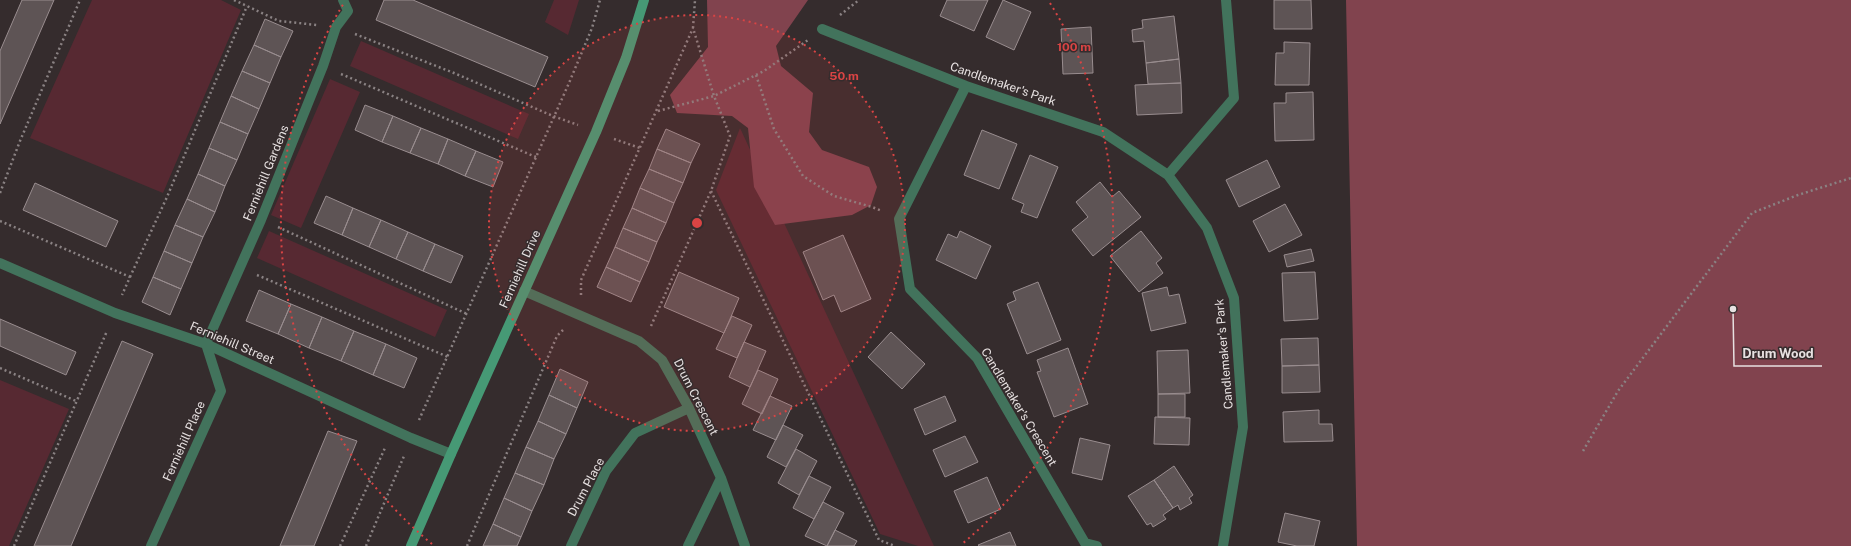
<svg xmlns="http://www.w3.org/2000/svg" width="1851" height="546" font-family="'Public Sans',sans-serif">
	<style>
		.green { fill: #572932 }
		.forest { fill: #81434e }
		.building { fill: #5e5455; stroke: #998d8f }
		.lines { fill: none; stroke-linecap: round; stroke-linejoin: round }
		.path { stroke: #8a8283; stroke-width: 2.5; stroke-dasharray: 2 3; stroke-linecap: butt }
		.street { stroke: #42735c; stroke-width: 10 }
		.secondary { stroke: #469975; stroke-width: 10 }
		.ring { fill: none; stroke: #d94444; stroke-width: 2; stroke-dasharray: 2 4 }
		.labels { text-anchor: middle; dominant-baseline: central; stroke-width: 3; stroke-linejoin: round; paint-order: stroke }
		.street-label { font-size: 12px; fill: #e7e1e1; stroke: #352c2d }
		.centre { fill: #d94444; stroke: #352c2d; stroke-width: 2 }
		.ring-label { font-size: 12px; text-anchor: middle; font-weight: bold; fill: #d94444; stroke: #352c2d; stroke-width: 3; stroke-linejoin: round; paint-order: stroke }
		.leader { fill: none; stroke: #e7e1e1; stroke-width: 1.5 }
		.callout-dot { fill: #e7e1e1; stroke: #352c2d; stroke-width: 1.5 }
		.callout-label { font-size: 13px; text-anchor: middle; font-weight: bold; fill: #e7e1e1; stroke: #352c2d; stroke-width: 3; stroke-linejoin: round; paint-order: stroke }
	</style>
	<rect width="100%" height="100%" fill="#352c2d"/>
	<path class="green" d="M92 0H221L241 10 163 193 30 138Z
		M554 0H579L568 35 545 22Z
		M361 41 529 114 518 139 350 66Z
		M330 79 360 92 301 228 271 215Z
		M740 128 934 546H918L880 534 716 190Z
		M269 231 447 310 435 337 257 258Z
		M0 380 69 409 9 546H0Z"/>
	<path class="forest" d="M707 0H808L776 46 781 66 813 93 809 132 822 150 869 167 877 187 871 205 852 215 775 225 754 187 748 128 732 116 677 113 670 95 708 47Z
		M1346 0H1851V546H1357Z"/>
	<path class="building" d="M22 0H54L0 124V51Z
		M384 0H413L548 57 535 87 376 20Z
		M947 0H988L974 31 940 16Z
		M1003 0 1031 12 1014 50 986 37Z
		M1274 0H1311L1312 29H1274Z
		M1174 16 1179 59 1146 63 1144 41 1133 42 1132 30 1143 28 1142 20Z
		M265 19 293 31 281 57 254 45Z
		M1091 27 1093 73 1063 74 1061 29Z
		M1284 42 1310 43 1309 85H1275L1276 53H1284Z
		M254 45 281 57 270 83 242 71Z
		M1179 59 1181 83 1148 84 1146 63Z
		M242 71 270 83 259 109 231 96Z
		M1181 83 1182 113 1137 115 1135 85Z
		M1313 92 1314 140 1275 141 1274 103H1286V93Z
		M231 96 259 109 248 134 220 122Z
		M365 105 393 116 382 142 355 130Z
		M393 116 421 128 410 153 382 142Z
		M220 122 248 134 237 160 209 148Z
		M421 128 448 139 438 164 410 153Z
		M666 129 700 144 691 163 657 149Z
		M982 130 1017 144 999 189 964 175Z
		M448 139 476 151 465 176 438 164Z
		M209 148 237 160 225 186 198 174Z
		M657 149 691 163 683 183 649 169Z
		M476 151 503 162 493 187 465 176Z
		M1030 155 1058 167 1037 218 1021 212 1024 204 1012 199Z
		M1267 160 1280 187 1239 207 1226 180Z
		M649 169 683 183 674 203 640 188Z
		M198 174 225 186 215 212 187 199Z
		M1100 182 1112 197 1119 191 1141 217 1093 256 1072 230 1088 217 1076 202Z
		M35 183 118 221 106 247 23 210Z
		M640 188 674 203 666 223 632 208Z
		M326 196 353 208 342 235 314 223Z
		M187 199 215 212 203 237 175 225Z
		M1285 204 1302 235 1269 252 1253 221Z
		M353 208 381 220 369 247 342 235Z
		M632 208 666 223 657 242 623 228Z
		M381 220 408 232 396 259 369 247Z
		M175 225 203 237 192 263 164 251Z
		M623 228 657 242 649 262 615 247Z
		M960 231 991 246 976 279 936 260 948 234 957 238Z
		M1141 231 1162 258 1156 263 1163 273 1139 292 1110 256Z
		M408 232 435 244 423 271 396 259Z
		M843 235 871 299 841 312 834 295 823 300 803 252Z
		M435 244 463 256 451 283 423 271Z
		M615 247 649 262 640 282 606 267Z
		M1311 249 1314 261 1287 267 1284 255Z
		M164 251 192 263 181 289 153 277Z
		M606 267 640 282 631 302 597 287Z
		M679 272 739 298 724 333 664 307Z
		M1315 272 1318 319 1284 321 1282 273Z
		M153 277 181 289 170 315 142 302Z
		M1038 282 1061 340 1027 354 1007 304 1016 300 1013 292Z
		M1167 287 1169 296 1179 294 1186 323 1151 331 1142 293Z
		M259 290 291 304 278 334 246 321Z
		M291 304 322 317 309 348 278 334Z
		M732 316 752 325 737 358 716 349Z
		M322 317 354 331 341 361 309 348Z
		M0 319 76 352 66 375 0 346Z
		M354 331 386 344 373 375 341 361Z
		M891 332 925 364 902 389 868 357Z
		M1318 338 1319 365 1282 366 1281 339Z
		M122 341 153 354 71 546H34Z
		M744 342 766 351 750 387 729 377Z
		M386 344 417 358 404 388 373 375Z
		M1068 348 1088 404 1054 417 1037 372 1041 371 1037 360Z
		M1188 350 1190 393 1158 394 1157 351Z
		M1319 365 1320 392 1282 393V366Z
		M560 369 588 382 577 408 549 395Z
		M758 370 778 379 762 414 742 404Z
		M1158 394H1185V417H1158Z
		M549 395 577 408 566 434 538 421Z
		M770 396 792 406 776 440 753 430Z
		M945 396 956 421 925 435 914 409Z
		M1319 410V424H1332L1333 441 1284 442 1283 412Z
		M1155 417 1190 418 1189 445 1154 444Z
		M538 421 566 434 554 459 526 447Z
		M783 425 803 435 786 467 767 457Z
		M328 431 357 441 314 546H280Z
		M965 436 978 462 945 477 933 450Z
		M1080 438 1110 445 1102 480 1072 473Z
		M526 447 554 459 544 485 515 473Z
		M796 449 817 461 799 495 778 483Z
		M1174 466 1193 495 1189 498 1192 503 1180 510 1178 505 1173 508 1154 480Z
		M515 473 544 485 532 511 504 498Z
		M809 476 831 487 814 519 793 508Z
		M987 477 1001 509 968 523 954 491Z
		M1154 480 1173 508 1163 515 1166 519 1153 527 1151 523 1147 525 1128 496Z
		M504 498 532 511 521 537 493 524Z
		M823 502 844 513 827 546 805 536Z
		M1285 513 1320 521 1314 546H1297L1278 542Z
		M493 524 521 537 517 546H483Z
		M835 530 857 541 854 546H827Z
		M1010 532 1016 546H979L978 545Z"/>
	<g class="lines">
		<path class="path" d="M234 0 279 21 317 25
			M840 15 859 0
			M355 34 454 73 553 116 578 125
			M341 74 536 157
			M756 75 774 129 803 176 834 196 872 207 882 211
			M658 111 714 96 764 71 808 40
			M614 139 640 148
			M711 191 879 540 895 546
			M0 193 20 141 80 0
			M0 221 130 277 122 295
			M278 227 467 314
			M257 275 448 357
			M130 277 167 197 247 6
			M581 295V280L693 28
			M651 326 711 191 730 136 714 96 693 28 695 0
			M0 368 76 401
			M419 420 569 83 592 28 600 0
			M1583 451 1618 391 1752 213 1798 195 1851 178
			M14 546 107 331
			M340 546 385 448
			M366 546 404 456
			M467 546 557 336 563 330"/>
		<path class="street" d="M822 29 966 86 1103 132 1168 175 1207 228 1234 298 1243 427 1223 546
			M966 86 899 219 910 289 977 358 1085 543 1097 546
			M1168 175 1234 98 1226 0
			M0 263 115 313 206 344 411 438 451 454
			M524 291 639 341 662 360 689 408 721 478 745 546
			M151 546 221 391 206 344 261 220 323 66 336 27 348 11 343 0
			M571 546 606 471 635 433 689 408
			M688 546 721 478"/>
		<path class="secondary" d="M411 546 451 454 596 132 626 58 644 0"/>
	</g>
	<circle cx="697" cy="223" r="208" fill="#d94444" fill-opacity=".12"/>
	<g class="ring">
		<circle cx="697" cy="223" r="208"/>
		<path d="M432 544A416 416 0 0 1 344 3M1050 3A416 416 0 0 1 962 544"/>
	</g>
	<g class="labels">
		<g class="street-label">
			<text transform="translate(1003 84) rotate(19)">Candlemaker's Park</text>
			<text transform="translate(266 173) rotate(-68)">Ferniehill Gardens</text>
			<text transform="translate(520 269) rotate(-66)">Ferniehill Drive</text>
			<text transform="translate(232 343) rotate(23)">Ferniehill Street</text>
			<text transform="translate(1224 354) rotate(-95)">Candlemaker's Park</text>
			<text transform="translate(696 397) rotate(63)">Drum Crescent</text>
			<text transform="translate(1019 407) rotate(59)">Candlemaker's Crescent</text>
			<text transform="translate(184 441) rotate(-66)">Ferniehill Place</text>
			<text transform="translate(586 487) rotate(-62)">Drum Place</text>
		</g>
	</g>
	<circle cx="697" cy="223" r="6" class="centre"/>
	<g class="ring-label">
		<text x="1074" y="51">100 m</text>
		<text x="844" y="80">50 m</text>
	</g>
	<path class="leader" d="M1733 309L1734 366H1822"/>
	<circle class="callout-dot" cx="1733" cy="309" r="4"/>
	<g class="callout-label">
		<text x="1778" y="358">Drum Wood</text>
	</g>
</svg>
